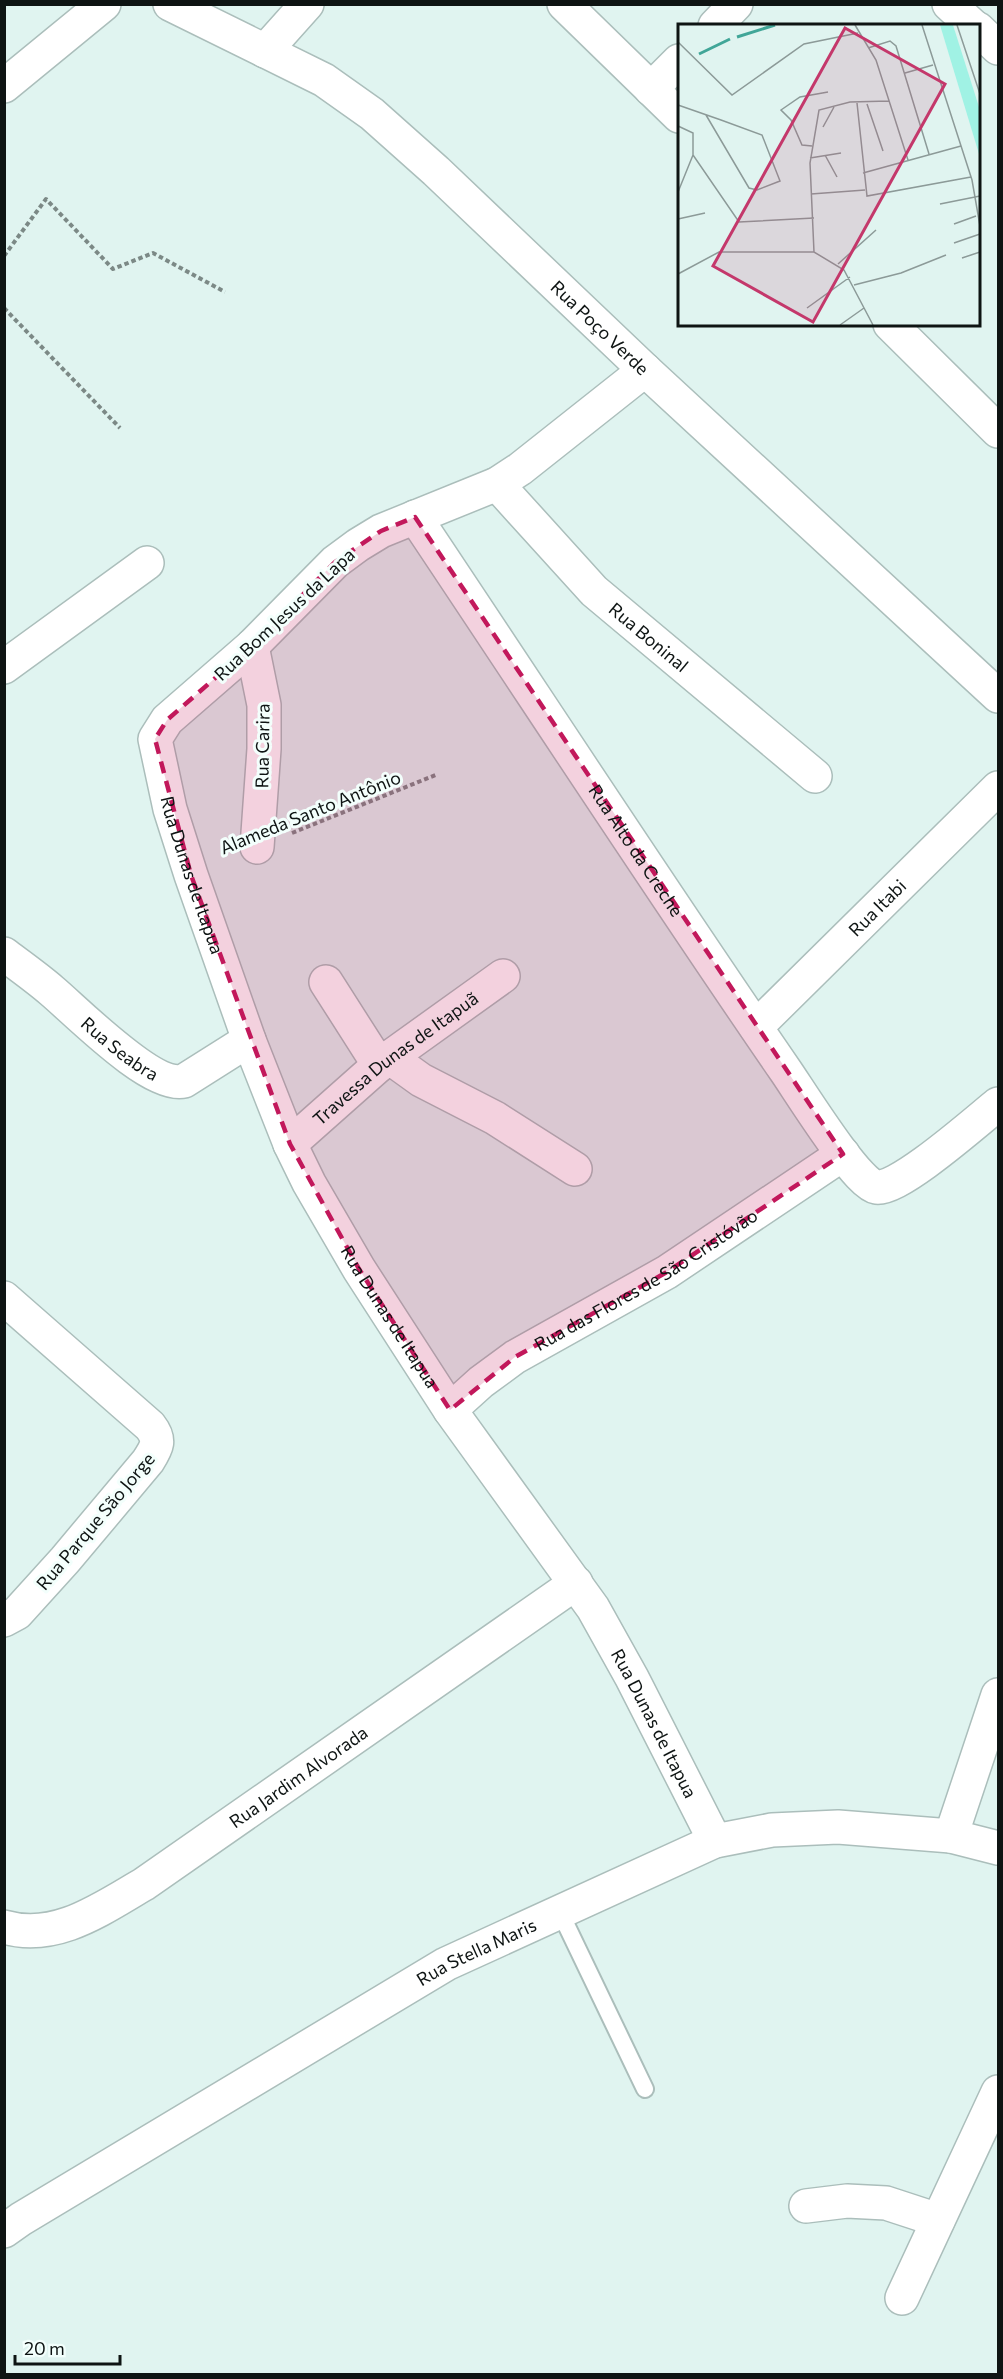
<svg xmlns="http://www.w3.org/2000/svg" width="1003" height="2379" font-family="Commissioner,sans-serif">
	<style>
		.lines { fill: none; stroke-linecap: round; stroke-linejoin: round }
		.service-casing { stroke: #abbebb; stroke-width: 20 }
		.minor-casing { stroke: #abbebb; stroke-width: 36 }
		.tertiary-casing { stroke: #abbebb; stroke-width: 36 }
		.path { stroke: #7c8986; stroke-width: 4; stroke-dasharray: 4.5 3; stroke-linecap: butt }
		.service { stroke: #fff; stroke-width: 16 }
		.minor { stroke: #fff; stroke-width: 33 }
		.tertiary { stroke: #fff; stroke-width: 33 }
		.marked { fill: #c2185b; fill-opacity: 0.2; stroke: #c2185b; stroke-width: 4.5; stroke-dasharray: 12 8; stroke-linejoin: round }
		.labels { text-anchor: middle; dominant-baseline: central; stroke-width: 6; stroke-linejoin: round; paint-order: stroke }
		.street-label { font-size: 18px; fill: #0e1413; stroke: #f3fffc }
		.inset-river { fill: none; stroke: #41a698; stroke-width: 3 }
		.inset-road { fill: none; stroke: #8c9a98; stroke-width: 1.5 }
		.view { fill: #c4386b; fill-opacity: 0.15; stroke: #c4386b; stroke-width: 3 }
		.inset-edge { fill: none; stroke: #0e1413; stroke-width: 3 }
	</style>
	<rect width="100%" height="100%" fill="#e0f4f0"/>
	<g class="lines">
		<defs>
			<path id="service" d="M560 1912 645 2089"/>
			<g id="minor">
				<path id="s1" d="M170 4 324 80 372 114 436 171 645 370 998 696"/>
				<path d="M564 4 679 116"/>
				<path d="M715 26 736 4"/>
				<path d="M265 51 307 4"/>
				<path d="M4 86 104 4"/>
				<path d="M651 89 679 61"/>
				<path d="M890 324 998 431"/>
				<path id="s2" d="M645 370 520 469 497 484 381 531 358 545 335 562 252 646 167 720 155 739 170 809 191 875 249 1040 290 1144 309 1183 359 1269 450 1410 593 1608 632 1678 715 1841"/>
				<path id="s3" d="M497 484 594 591 815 776"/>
				<path id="s4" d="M415 517C538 701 659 887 785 1070 799 1090 857 1184 876 1187 897 1192 978 1120 998 1104"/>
				<path d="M252 646 264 705V749L257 847"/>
				<path d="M4 667 147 563"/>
				<path id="s5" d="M4 954C20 966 37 978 52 991 77 1012 152 1089 184 1081L249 1040"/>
				<path d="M326 982 379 1065"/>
				<path id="s6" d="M756 1027 998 788"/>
				<path d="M389 1057 421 1080 495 1118 575 1169"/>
				<path id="s7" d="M290 1144 379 1065 503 976"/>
				<path d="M4 1298 150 1426C161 1440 157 1447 148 1461L65 1560 17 1613 4 1620"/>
				<path id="s8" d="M450 1410 481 1382 515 1357 667 1272 843 1154"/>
				<path d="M951 1836 998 1695"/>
				<path id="s9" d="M4 1927C56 1942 101 1909 144 1884L576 1583"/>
				<path d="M806 2206 847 2201 886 2203 938 2220"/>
				<path d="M902 2298 998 2092"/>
			</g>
			<g id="tertiary">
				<path d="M949 4 973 26"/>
				<path d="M978 29 998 48"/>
				<path id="s10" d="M4 2231 21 2219 446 1964 715 1841 772 1830 838 1827 951 1836 998 1848"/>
			</g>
		</defs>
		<use href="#service" class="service-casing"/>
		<use href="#minor" class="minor-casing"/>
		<use href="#tertiary" class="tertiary-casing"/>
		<path class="path" d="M4 256 46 199 113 269 153 253 225 292
			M4 308 120 428
			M292 833 438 774"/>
		<use href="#service" class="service"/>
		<use href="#minor" class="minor"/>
		<use href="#tertiary" class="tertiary"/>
	</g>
	<path class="marked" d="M415 517 843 1154 667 1272 515 1357 450 1410 359 1269 290 1144 191 875 155 739 167 720 252 646 335 562 381 531Z"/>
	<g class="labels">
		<g class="street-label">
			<text stroke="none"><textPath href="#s1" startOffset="543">Rua Poço Verde</textPath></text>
			<text transform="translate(284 614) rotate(-43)">Rua Bom Jesus da Lapa</text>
			<text stroke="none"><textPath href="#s3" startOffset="216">Rua Boninal</textPath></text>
			<text transform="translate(262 746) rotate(-89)">Rua Carira</text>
			<text transform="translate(310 812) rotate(-22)">Alameda Santo Antônio</text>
			<text stroke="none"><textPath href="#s4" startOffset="400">Rua Alto da Creche</textPath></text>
			<text stroke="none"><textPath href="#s2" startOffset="762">Rua Dunas de Itapua</textPath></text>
			<text stroke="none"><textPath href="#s6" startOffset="170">Rua Itabi</textPath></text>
			<text stroke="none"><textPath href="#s5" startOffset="150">Rua Seabra</textPath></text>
			<text stroke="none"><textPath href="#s7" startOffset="136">Travessa Dunas de Itapuã</textPath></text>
			<text stroke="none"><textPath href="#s8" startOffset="236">Rua das Flores de São Cristóvão</textPath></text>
			<text stroke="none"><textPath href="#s2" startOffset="1248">Rua Dunas de Itapua</textPath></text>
			<text transform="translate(95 1521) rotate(-50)">Rua Parque São Jorge</text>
			<text stroke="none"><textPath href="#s2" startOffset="1734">Rua Dunas de Itapua</textPath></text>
			<text stroke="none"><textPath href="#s9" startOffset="339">Rua Jardim Alvorada</textPath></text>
			<text stroke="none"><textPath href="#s10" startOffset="549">Rua Stella Maris</textPath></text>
		</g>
	</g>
	<g transform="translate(678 24)">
		<rect width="302" height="302" fill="#e0f4f0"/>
		<path d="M262 1H275L301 83V130Z" fill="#a0f2e4"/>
		<path class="inset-river" d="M59 13 97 1M21 30 52 15"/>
		<path class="inset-road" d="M177 1 198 36 230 136M244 1 294 156 302 202M279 1 302 70M0 18 54 71 126 20 180 9M190 24 212 17 218 22 251 130M227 49 255 41M179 79 189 172 293 153M189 80 205 127M0 81 43 96 84 111 102 157 79 166 71 164 28 91M0 102 15 109V131L61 198 136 194M145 103 156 83M134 122 124 121 113 96 103 86 122 73 150 68M147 131 159 153M132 134 163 129M185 149 283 122M0 168 15 131M133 170 187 166M262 180 302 172M0 195 27 189M276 200 298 192M276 219 302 210M136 228 132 139 141 86 172 78 211 77M284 234 302 228M160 240 198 206M0 250 41 228H136L166 246 195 301M176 261 223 249 268 231M129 284 172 253M162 301 186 284"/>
		<path class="view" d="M167 4 267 60 135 298 35 242Z"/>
		<rect width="302" height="302" class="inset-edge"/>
	</g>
	<rect width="1003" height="2379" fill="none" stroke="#0e1413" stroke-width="12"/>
	<path d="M15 2355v9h105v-9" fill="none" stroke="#0e1413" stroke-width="3"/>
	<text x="24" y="2355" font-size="18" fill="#0e1413" stroke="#f3fffc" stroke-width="4.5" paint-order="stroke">20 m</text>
</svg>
